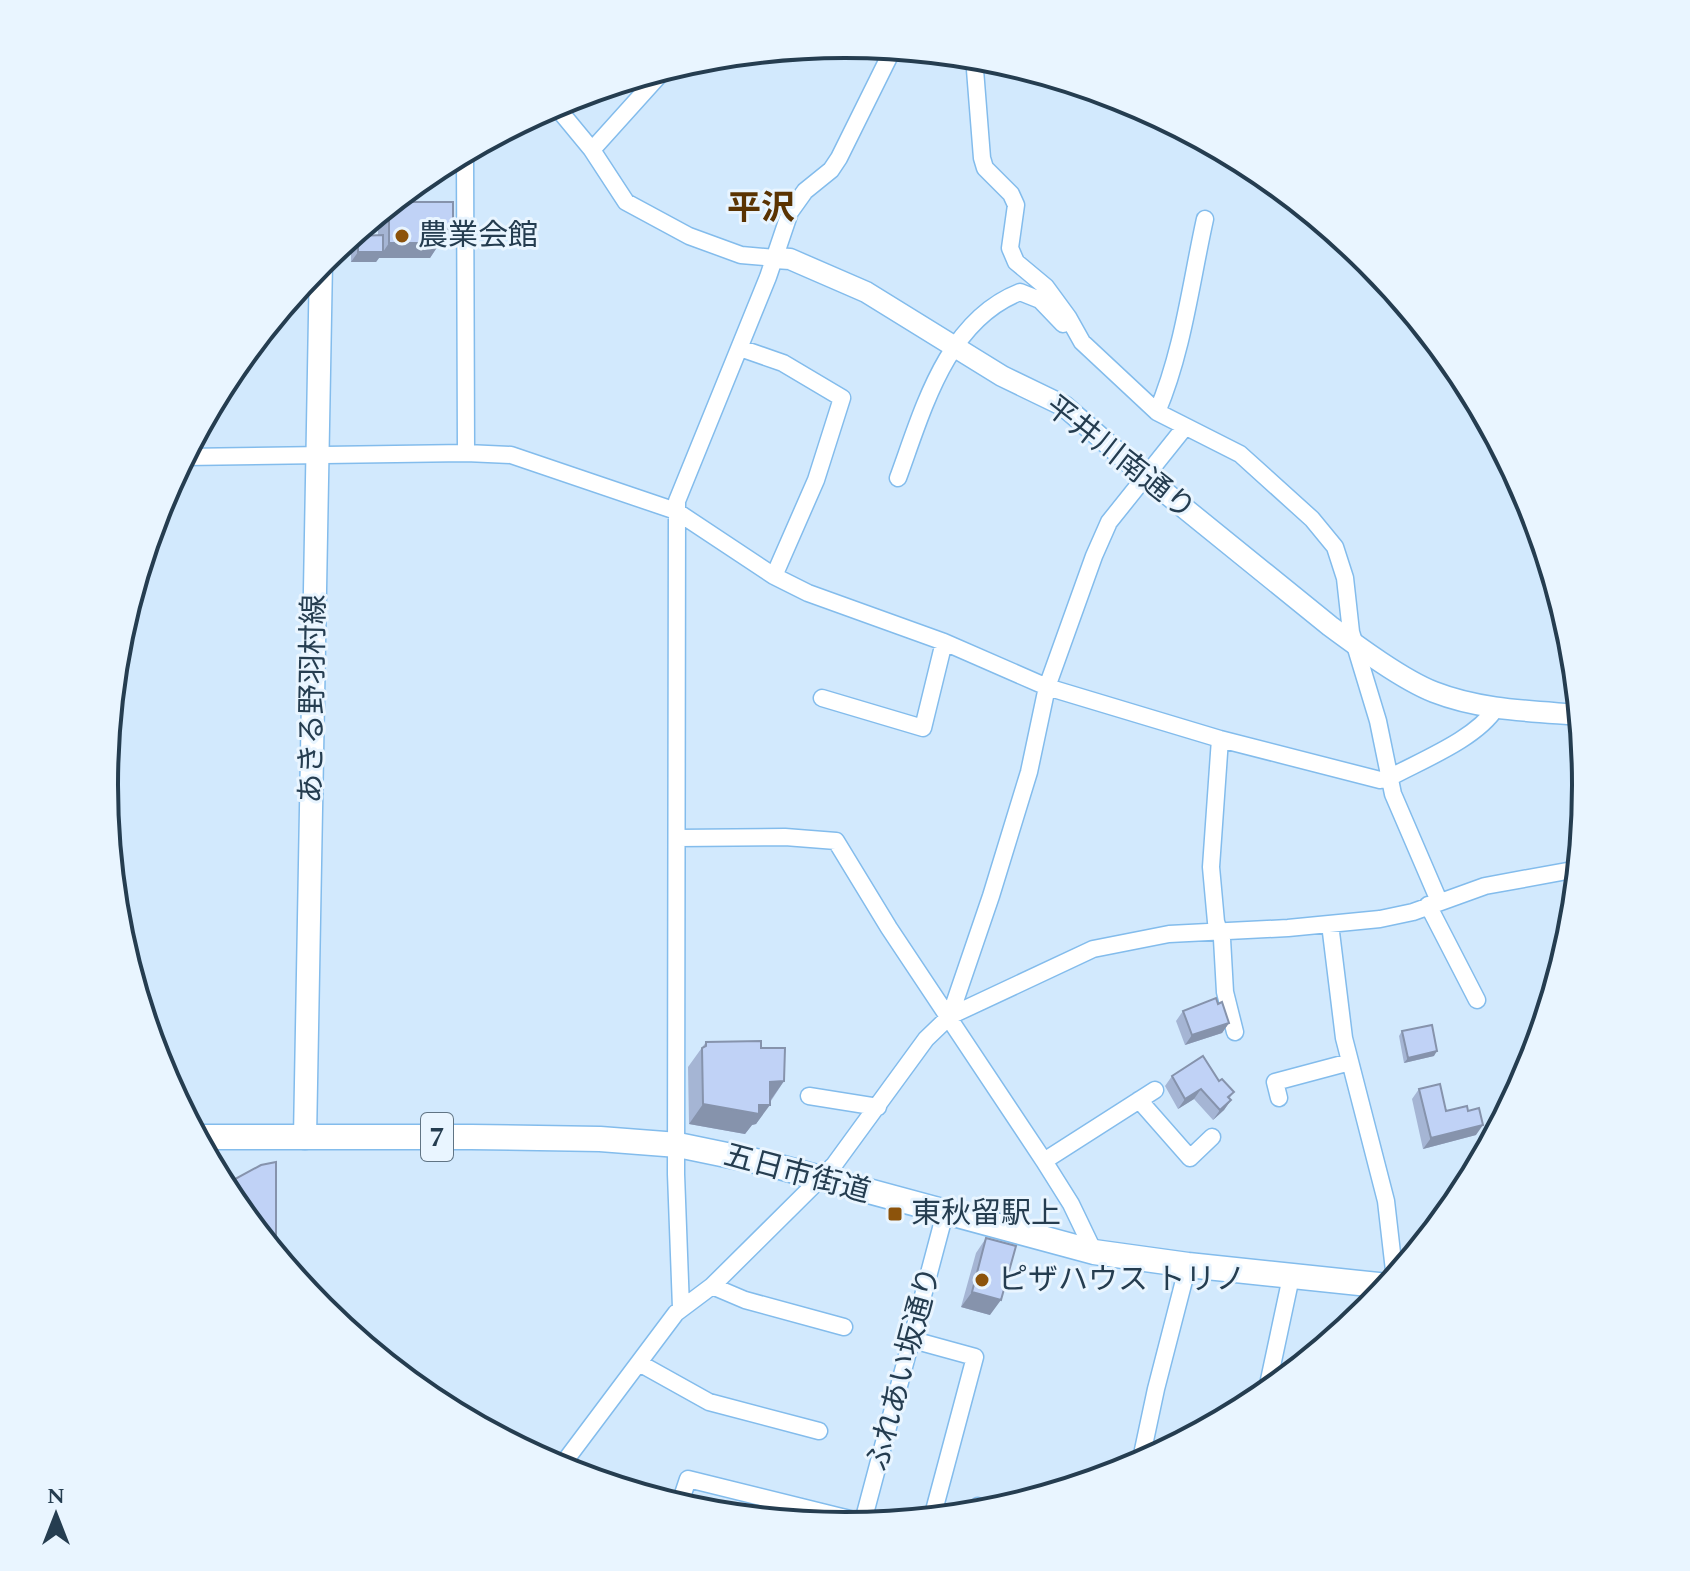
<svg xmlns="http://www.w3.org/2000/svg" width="1690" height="1571" font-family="Spectral,'Noto Sans JP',serif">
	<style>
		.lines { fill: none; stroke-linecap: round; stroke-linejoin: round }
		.minor-casing { stroke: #83bcec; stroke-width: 19 }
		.tertiary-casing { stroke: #83bcec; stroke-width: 23 }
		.secondary-casing { stroke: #83bcec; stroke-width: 25 }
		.primary-casing { stroke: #83bcec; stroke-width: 27 }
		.minor { stroke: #fff; stroke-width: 16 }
		.tertiary { stroke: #fff; stroke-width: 20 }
		.secondary { stroke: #fff; stroke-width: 22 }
		.primary { stroke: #fff; stroke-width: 24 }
		.wall { fill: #a5b5d4 }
		.shaded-wall { fill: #8693ac }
		.building { fill: #c0d2f6; stroke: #8693ac; stroke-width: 2 }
		.poi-dot { fill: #8c530b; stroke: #e9f5ff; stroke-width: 3 }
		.labels { text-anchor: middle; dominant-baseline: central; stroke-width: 6; stroke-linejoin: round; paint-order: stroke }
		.shield { fill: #e9f5ff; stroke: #607484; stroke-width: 2 }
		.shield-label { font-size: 28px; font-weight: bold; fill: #253d50 }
		.poi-label { font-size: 30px; fill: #253d50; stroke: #e9f5ff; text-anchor: start }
		.street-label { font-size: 30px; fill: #253d50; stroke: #e9f5ff }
		.quarter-label { font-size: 34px; font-weight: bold; fill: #5a3302; stroke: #e9f5ff }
		.rim { fill: none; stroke: #253d50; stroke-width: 4 }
	</style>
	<rect width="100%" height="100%" fill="#d2e9fd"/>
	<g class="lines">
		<defs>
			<path id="minor" d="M974 57 982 158 985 168 1011 194 1016 205 1010 248 1016 262 1046 287 1068 317 1082 342 1157 412 1240 454 1312 519 1335 547 1345 578 1351 632 1378 721 1393 794 1439 901
				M554 104 592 150 626 202 689 236 741 255 775 258
				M592 150 665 69
				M465 152 466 453
				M740 348 783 363 842 398 816 480 774 576
				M1157 412C1183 351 1191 282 1205 219
				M184 457 466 453 511 455 676 511 774 576 808 593 944 642 1047 687 1220 739 1380 780 1389 778C1422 760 1476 739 1496 708
				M898 478C923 410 946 321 1020 292L1040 300 1063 324
				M822 698 923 728 944 642
				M1220 739 1211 867 1216 922 1222 939 1225 992 1235 1032
				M677 838 785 837 836 841 889 928 1044 1161 1071 1204 1094 1252
				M1428 905 1477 1000
				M1330 924 1344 1038 1386 1201 1395 1279
				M950 1016 991 896 1029 772 1047 687 1094 556 1109 522 1185 427
				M809 1096 878 1107
				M1279 1098 1275 1082 1350 1062
				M1139 1100 1190 1158 1212 1137
				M1044 1161 1155 1090
				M712 1286 745 1300 844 1327
				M1376 1301 1379 1285
				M681 1308 676 1174 677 501 768 277 790 212 805 191 831 170 839 158 893 49
				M913 1340 975 1357 932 1518
				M639 1363 709 1402 819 1431
				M1266 1394 1291 1277
				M1140 1464 1156 1389 1188 1265
				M559 1469 676 1313 712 1286 834 1165 926 1039 950 1016 1093 949 1169 934 1288 928 1380 919 1413 912 1485 886 1578 869
				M679 1506 688 1479 862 1522
				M978 1506 995 1511
				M862 1525 945 1213"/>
			<path id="tertiary" d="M775 258 790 259 866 292 1002 376 1064 406 1146 477 1330 626C1357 646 1403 680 1434 692 1480 710 1530 711 1580 715"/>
			<path id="secondary" d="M305 1138 321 261"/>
			<path id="primary" d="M196 1137H471L600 1139 678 1145 765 1163 1094 1252 1188 1265 1388 1286"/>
		</defs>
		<use href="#minor" class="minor-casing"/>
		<use href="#tertiary" class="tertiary-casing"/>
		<use href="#secondary" class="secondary-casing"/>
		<use href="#primary" class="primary-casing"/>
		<use href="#minor" class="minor"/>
		<use href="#tertiary" class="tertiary"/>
		<use href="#secondary" class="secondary"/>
		<use href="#primary" class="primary"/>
	</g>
	<path class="wall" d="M393 202 453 226 443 242H440L430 258H379L376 262H351V246L358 236 378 235V217L383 210Z
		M1183 1011 1229 1023 1222 1033 1185 1045 1176 1021Z
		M1402 1031 1434 1056 1404 1063 1399 1036Z
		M706 1042 761 1048 784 1081 756 1124 752 1125 745 1134 689 1124 688 1067Z
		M1172 1076 1219 1081 1234 1092 1229 1099 1231 1100 1224 1110 1213 1120 1194 1099 1178 1109 1165 1086Z
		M1419 1089 1446 1111 1476 1135 1423 1149 1412 1099Z
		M235 1179 274 1253 226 1193Z
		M986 1238 990 1315 961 1307 976 1253Z"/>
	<path class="shaded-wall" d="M440 226H453L443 242H430Z
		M389 243H440L430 258H379L376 262H351L358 252H383Z
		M1229 1023 1222 1033 1185 1045 1192 1035Z
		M1437 1051 1434 1056 1404 1063 1408 1058Z
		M784 1081 770 1101V1082Z
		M1201 1089 1194 1099 1178 1109 1185 1099Z
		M1231 1100 1224 1110 1213 1120 1220 1110Z
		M703 1104 759 1105H770L756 1124 752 1125 745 1134 689 1124Z
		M1483 1125 1476 1135 1423 1149 1431 1138Z
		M972 1292 1001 1300 990 1315 961 1307Z"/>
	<path class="building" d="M393 202H453V226H440V243H389V205Z
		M383 235V252H358V236Z
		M1216 998 1218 1004 1222 1002 1229 1023 1192 1035 1183 1011Z
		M1432 1025 1437 1051 1408 1058 1402 1031Z
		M761 1041V1048H785L784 1081 770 1082V1105H759V1114L703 1104 702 1048 706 1046V1042Z
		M1203 1056 1219 1081 1222 1079 1234 1092 1228 1097 1231 1100 1220 1110 1201 1089 1185 1099 1172 1076Z
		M1440 1084 1446 1111 1467 1106 1468 1111 1479 1108 1483 1125 1431 1138 1419 1089Z
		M276 1162V1250H272L233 1203 236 1197 229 1192 236 1185 235 1179 261 1165Z
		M986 1238 1016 1246 1001 1300 972 1292Z"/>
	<g class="poi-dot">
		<circle cx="402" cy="236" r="8"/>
		<rect x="887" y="1206" width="16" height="16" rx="4"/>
		<circle cx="982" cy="1280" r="8"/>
	</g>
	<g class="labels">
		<rect class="shield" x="421" y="1113" width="32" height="48" rx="6"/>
		<g class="shield-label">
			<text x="437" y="1137">7</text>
		</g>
		<g class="poi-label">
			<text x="418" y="236">農業会館</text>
			<text x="911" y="1214">東秋留駅上</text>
			<text x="998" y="1280">ピザハウス トリノ</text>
		</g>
		<g class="street-label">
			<text transform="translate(1120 458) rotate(38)">平井川南通り</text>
			<text transform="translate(313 699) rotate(-89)">あきる野羽村線</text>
			<text transform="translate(797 1174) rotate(15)">五日市街道</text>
			<text transform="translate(904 1369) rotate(-75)">ふれあい坂通り</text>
		</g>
		<g class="quarter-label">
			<text x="761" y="209">平沢</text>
		</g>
	</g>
	<path d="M0 0H1690V1571H0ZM118 785a727 727 0 1 1 1454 0a727 727 0 1 1-1454 0Z" fill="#e9f5ff" fill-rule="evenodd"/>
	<path class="rim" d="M118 785a727 727 0 1 1 1454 0a727 727 0 1 1-1454 0Z"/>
	<g transform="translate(56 1515)" stroke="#e9f5ff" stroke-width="6" paint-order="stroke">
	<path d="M0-6L14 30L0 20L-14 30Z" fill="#253d50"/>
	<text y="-12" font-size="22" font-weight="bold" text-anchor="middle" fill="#253d50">N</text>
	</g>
</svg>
